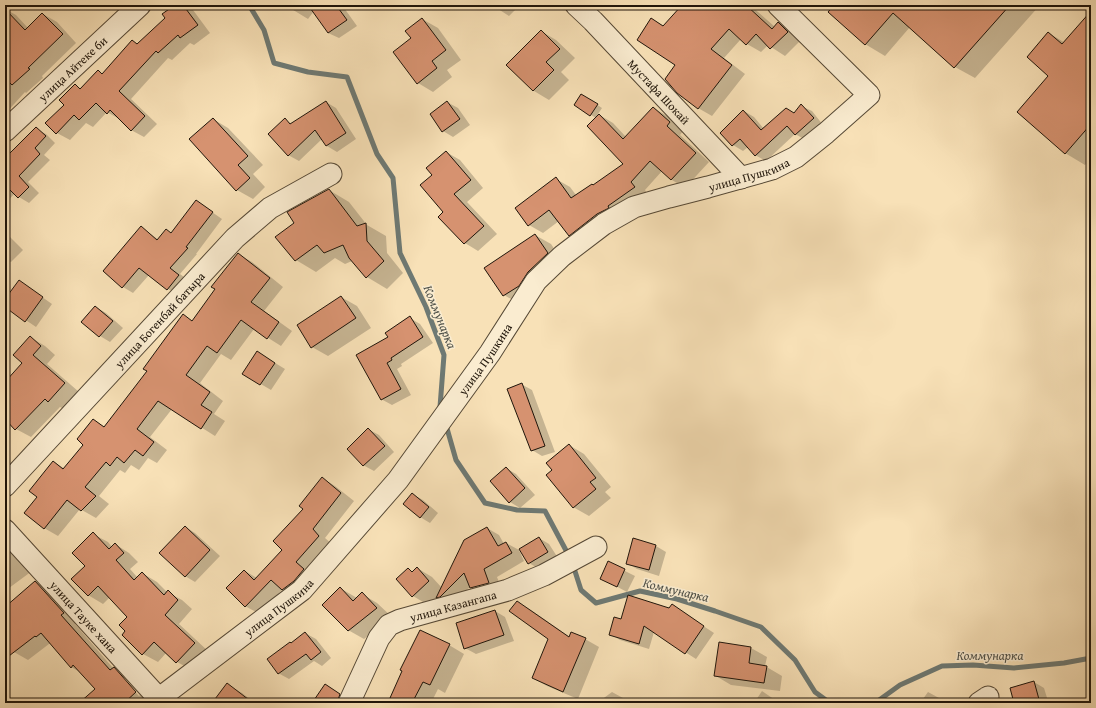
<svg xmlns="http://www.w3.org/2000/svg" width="1096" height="708" font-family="'Gentium Book Plus',serif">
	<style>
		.shadow { fill: #0003; fill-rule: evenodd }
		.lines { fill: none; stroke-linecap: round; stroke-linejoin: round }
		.stream { stroke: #6e7973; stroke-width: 5 }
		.building { fill: #d69270; stroke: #1f150a }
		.minor-casing { stroke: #554835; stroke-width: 23 }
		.minor { stroke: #faecd0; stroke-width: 21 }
		.labels { text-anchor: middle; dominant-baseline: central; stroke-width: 3; stroke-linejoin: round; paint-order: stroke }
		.street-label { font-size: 12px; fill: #1f150a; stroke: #faecd0 }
		.water-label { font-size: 13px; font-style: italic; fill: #4d4f47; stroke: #faecd0 }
	</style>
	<rect width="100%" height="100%" fill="#f8e1b7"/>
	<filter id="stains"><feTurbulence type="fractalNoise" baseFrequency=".005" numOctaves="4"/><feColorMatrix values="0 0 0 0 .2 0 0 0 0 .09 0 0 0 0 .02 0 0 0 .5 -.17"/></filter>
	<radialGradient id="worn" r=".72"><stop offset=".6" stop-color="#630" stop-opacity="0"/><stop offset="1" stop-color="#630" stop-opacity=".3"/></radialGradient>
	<path class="shadow" d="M176 5H185L193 10 210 33 194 45 190 43 172 60 168 58 131 99 157 124 144 137 131 130 121 120 107 112 93 127 86 123 70 140 57 133 65 105 75 85 81 89 98 72 103 74 138 45 166 18Z
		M285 5H342L357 26 339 38 328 33 314 11 308 19Z
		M492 5H520L509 16Z
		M679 5H750L775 27 778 23 792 31 801 40 785 56 768 45 761 52 747 44 741 39 724 58 745 74 712 116 698 108 652 19 664 26 681 7Z
		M835 5H1040L975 78 955 67 910 27 885 56 865 44Z
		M5 9 16 15 28 28 43 14 57 22 76 43 42 76 43 78 26 93 25 92 5 114Z
		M1091 13V158L1085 165 1065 153 1050 76 1049 33 1065 43Z
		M422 19 438 28 461 60 447 70 452 77 433 92 418 83Z
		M541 31 556 40 575 58 561 72 569 80 549 100 534 91 508 65Z
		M587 98 602 108 598 114 613 123 626 137 654 108 667 116 684 130 680 135 709 162 685 188 672 180 662 171 645 190 648 195 584 243 570 235 559 221 543 233 529 225 556 179 570 187 576 195 594 186 625 164 596 118 575 105Z
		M326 102 336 108 356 139 337 152 327 146 322 139 299 161 288 155 285 120 292 124Z
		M447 102 458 108 470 125 453 137 443 131Z
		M801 106 812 111 823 125 806 140 795 134 766 161 755 155 748 147 743 151 733 145 744 111 754 117 764 129 795 113Z
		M213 119 228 128 263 165 253 174 265 187 253 199 237 190Z
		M36 129 46 134 55 143 44 155 50 160 28 182 39 193 29 203 19 197 15 193 5 204V159Z
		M446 152 460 160 483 188 467 202 497 234 478 251 465 243 440 217 445 212 433 175Z
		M329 190 349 202 367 225 386 236 387 253 403 273 387 289 367 277 352 261 345 264 335 258 316 272 296 260V223Z
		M196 201 222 219 196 254H197L180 274 189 281 178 295 168 289 149 275 133 293 123 287 104 271 142 228 159 240 172 234Z
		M5 232 23 250 11 262 5 259Z
		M535 235 551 244 563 262 520 304 504 295 486 269Z
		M238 254 252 262 283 287 264 311 292 331 281 346 254 329 231 360 221 354 200 383 223 401 214 414 225 421 215 436 172 409 150 437 167 450 157 463 148 458 139 470 131 465 125 473 120 470 99 496 109 504 96 518 80 509 58 536 44 528 38 497 54 462 65 469 85 444 93 420 105 427 148 371 183 316 193 321 216 289Z
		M19 281 52 304 36 327 5 306V301Z
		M341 297 357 306 371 328 328 356 312 347Z
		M96 307 106 313 123 328 110 342 100 336 83 321Z
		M410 318 420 324 433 343 401 364 402 366 397 369 411 395 392 405 381 399 389 338Z
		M30 337 45 346 55 355 47 364 79 392 64 409 60 407 31 437 16 429 8 421 5 425V392L24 362Z
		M5 343 8 345 5 349Z
		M267 358 285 369 271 390 244 374Z
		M521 384 532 390 555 452 542 456 532 450Z
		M368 429 379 435 394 452 374 471 363 465Z
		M569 445 584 454 611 487 605 492 611 498 589 516 573 507 554 471Z
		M506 468 516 474 535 495 520 508 510 502Z
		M322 478 335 486 354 501 325 538 332 544 296 597 283 589 258 613 245 606V571L257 578 283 550 304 509Z
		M412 494 423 500 438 513 430 523 420 517Z
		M185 527 195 533 220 556 195 582 185 576Z
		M487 528 499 535 504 544 506 543 519 550 524 561 497 577 502 590 483 595 470 587 453 603 449 604 437 597 428 605 413 596 408 569 413 572 417 568 432 577 442 588Z
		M93 534 108 542 112 547 115 544 129 553 138 562 130 569 138 578 142 573 157 582 167 592 182 600 192 609 179 624 209 652 192 670 177 662 167 652 158 662 143 654 127 631 129 617 110 597 103 604 88 595 86 566Z
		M5 536 32 571 5 591Z
		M539 538 549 544 558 558 539 569 529 563 520 549Z
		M634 539 656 546 666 552 659 576 637 569 627 563Z
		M609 563 635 576 627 592 612 584Z
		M35 582 49 590 78 621 75 624 113 668 128 676 150 701 147 703H83L96 690 80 672 71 667 52 644H49L28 660 14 652 5 641V608ZM120 676 125 678 140 695 139 696Z
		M340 588 357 598 362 594 377 603 392 617 364 639 348 630Z
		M517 602 531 610 570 637 585 639 599 647 578 699 547 686 533 678 549 638Z
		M670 609 682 612 714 633 696 659 654 632 649 649 620 640 610 634 622 620Z
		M495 611 505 617 514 641 476 654 465 648Z
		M305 633 316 639 331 658 322 666 314 661 289 679 278 673 291 644Z
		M720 643 751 648 767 657 765 666 782 676 780 691 731 685 716 676Z
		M449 645 464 654 445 693 438 689 431 703H389L392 698Z
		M1034 682 1044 688 1048 701 1044 703H1017Z
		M227 684 242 693 255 703H213Z
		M335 691 350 701 349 703H313Z
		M762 691 778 702 777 703H754Z
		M612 692 623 698 626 703H597Z
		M928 692 939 698 946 703H920Z
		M481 699 488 703H477Z"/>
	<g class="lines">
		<path class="stream" d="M249 5 264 30 274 63 308 72 347 77 377 154 393 178 400 253 426 307 444 355 440 407 441 410
			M446 425 456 460 485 503 517 510 545 511 569 556
			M573 565 581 590 596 603 640 591 677 599 715 611 761 627 795 660 815 692 830 703
			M875 703 900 685 942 666 973 665 1014 668 1064 663 1091 658"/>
	</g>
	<path class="building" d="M175 5H183L198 25 180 38 178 35 158 53 156 51 119 91 145 116 131 131 110 110 107 114 96 103 79 120 74 115 56 134 45 123 64 105 59 100 75 84 80 89 98 70 102 74 132 40 137 44 165 18 162 14Z
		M308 5H336L347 20 328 33Z
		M682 5H746L772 29 778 22 788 32 770 49 756 34 746 45 729 29 711 49 732 65 698 109 677 93 665 79 675 65 637 40 651 18 663 26Z
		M834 5H1010L954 68 893 13 865 45 828 12Z
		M5 9 25 30 42 13 63 34 28 68 30 69 12 85 5 78Z
		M1091 11V124L1065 154 1017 112 1048 76 1027 57 1048 32 1062 44Z
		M422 18 446 50 432 61 437 68 417 84 393 52 411 38 405 31Z
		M541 30 560 49 546 62 554 70 533 91 506 65Z
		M581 94 598 104 590 116 574 105Z
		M326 101 346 133 326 146 315 130 288 156 268 134 285 118 290 124Z
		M447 101 460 119 442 132 430 114Z
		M801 104 814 118 795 135 787 126 755 156 740 139 732 146 720 133 743 110 761 130 786 108 794 113Z
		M653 107 670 122 667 126 696 153 671 180 650 161 631 182 635 187 608 206 609 208 597 214 569 236 549 210 528 226 515 208 556 177 571 198 592 184 593 185 623 164 587 126 599 114 623 139Z
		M213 118 248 156 238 165 250 178 236 191 189 139Z
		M36 127 46 136 35 148 40 154 19 176 29 187 18 198 7 187 5 190V158Z
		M446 151 471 180 454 194 484 226 464 244 438 217 443 212 420 185 432 175 426 168Z
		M329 189 357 226 366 223 367 241 384 261 366 278 349 258 343 245 324 253 317 245 295 261 275 237 294 223 287 212Z
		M196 200 213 212 186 247 188 248 170 268 179 275 167 290 139 268 122 288 103 271 141 226 157 240 166 229 171 233Z
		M535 234 548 253 528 272 519 286 503 296 484 268Z
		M238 253 270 278 251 302 279 322 267 339 241 320 217 353 207 346 186 375 210 392 201 405 212 412 201 429 158 401 137 429 154 442 143 456 135 450 124 463 117 457 110 466 106 462 85 487 96 496 81 511 67 500 44 529 24 513 37 497 29 491 53 461 63 469 83 445 77 439 93 419 104 427 147 371 143 369 183 314 192 321 215 289 211 287Z
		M19 280 43 297 25 322 5 307V299Z
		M341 296 356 318 311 348 297 325Z
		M95 306 113 321 99 337 81 322Z
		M410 316 423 337 391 358 392 360 387 363 401 389 381 400 356 355 388 337 385 333Z
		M30 336 41 346 33 355 65 383 48 402 45 399 15 430 5 419V382L22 363 13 355Z
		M257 351 275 363 260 385 242 374Z
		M522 383 545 446 531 451 507 389Z
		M368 428 385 446 363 466 347 449Z
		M569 444 596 478 590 482 596 489 573 508 546 475 552 470 546 463Z
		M506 467 525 488 509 503 490 481Z
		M322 477 341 493 313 529 319 536 296 562 304 569 294 581 282 590 271 580 245 607 226 588 244 570 254 580 282 550 273 541 303 509 299 506Z
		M412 493 429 507 420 518 403 504Z
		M185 526 210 550 185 577 159 553Z
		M487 527 498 546 506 542 512 553 484 569 489 583 470 588 464 573 440 597 436 598 464 540Z
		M93 532 109 549 115 543 124 553 116 560 134 580 142 572 164 595 168 590 178 600 165 615 195 643 176 663 154 642 142 655 122 635 125 631 119 625 127 617 98 586 88 596 71 579 85 566 72 553Z
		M539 537 548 552 528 564 519 549Z
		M633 538 656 545 649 570 626 564Z
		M608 561 625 569 617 587 600 579Z
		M417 567 429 581 412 597 396 579 408 568 412 572Z
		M35 581 64 613 61 615 110 670 114 667 136 692 124 703H79L95 689 73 665 71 668 41 633 36 637 35 636 5 659V607Z
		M340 587 353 601 362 592 377 608 348 631 322 605Z
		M628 595 669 608 672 604 704 626 685 654 644 626 639 644 609 635 614 617 621 619Z
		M517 601 569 637 571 632 586 638 563 692 532 678 548 639 509 611Z
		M495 610 504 635 464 649 456 623Z
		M420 630 450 644 430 685 423 682 412 703H401L390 698 402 671 400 670Z
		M305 632 321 652 311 660 306 654 278 674 267 659 290 642 291 643Z
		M719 642 751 647 749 663 767 666 764 683 714 676Z
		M1034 681 1040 703H1014L1010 688Z
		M227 683 253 703H212Z
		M325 684 340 694 337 703H312Z"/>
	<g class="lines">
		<defs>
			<g id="minor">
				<path id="s1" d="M576 5 593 21 741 178"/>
				<path id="s2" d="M5 131 140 5"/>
				<path id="s3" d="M5 486 235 238 270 208 331 174"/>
				<path id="s4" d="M5 530 163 703"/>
				<path id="s5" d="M153 703 302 590 398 480 490 353 536 281 562 256 604 224 634 207 669 197 708 187 772 169 796 157 826 133 869 95 778 5"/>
				<path id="s6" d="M349 703 379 638 389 625 400 620 508 590 544 575 596 547"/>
				<path d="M979 703 988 697"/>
			</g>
		</defs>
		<use href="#minor" class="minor-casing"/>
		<use href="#minor" class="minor"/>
	</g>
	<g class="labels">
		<g class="street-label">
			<text stroke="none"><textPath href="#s2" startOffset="92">улица Айтеке би</textPath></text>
			<text stroke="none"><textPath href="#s1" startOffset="120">Мустафа Шокай</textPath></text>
			<text stroke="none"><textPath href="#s5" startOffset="818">улица Пушкина</textPath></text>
			<text stroke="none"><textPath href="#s3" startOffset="227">улица Богенбай батыра</textPath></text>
			<text stroke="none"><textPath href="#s5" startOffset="482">улица Пушкина</textPath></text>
			<text stroke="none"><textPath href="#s6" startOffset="155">улица Казангапа</textPath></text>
			<text stroke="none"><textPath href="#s5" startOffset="158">улица Пушкина</textPath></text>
			<text stroke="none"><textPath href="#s4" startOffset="117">улица Тауке хана</textPath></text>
		</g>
		<g class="water-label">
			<text transform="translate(440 317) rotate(68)">Коммунарка</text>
			<text transform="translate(676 590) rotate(13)">Коммунарка</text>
			<text x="990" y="655">Коммунарка</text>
		</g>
	</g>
	<rect width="1096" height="708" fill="none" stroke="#f8e1b7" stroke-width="20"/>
	<rect x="6" y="6" width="1084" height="696" fill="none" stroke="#1f150a" stroke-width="2"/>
	<rect x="10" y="10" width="1076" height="688" fill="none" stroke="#1f150a"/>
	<rect width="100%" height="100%" filter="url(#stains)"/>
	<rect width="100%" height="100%" fill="url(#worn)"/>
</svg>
